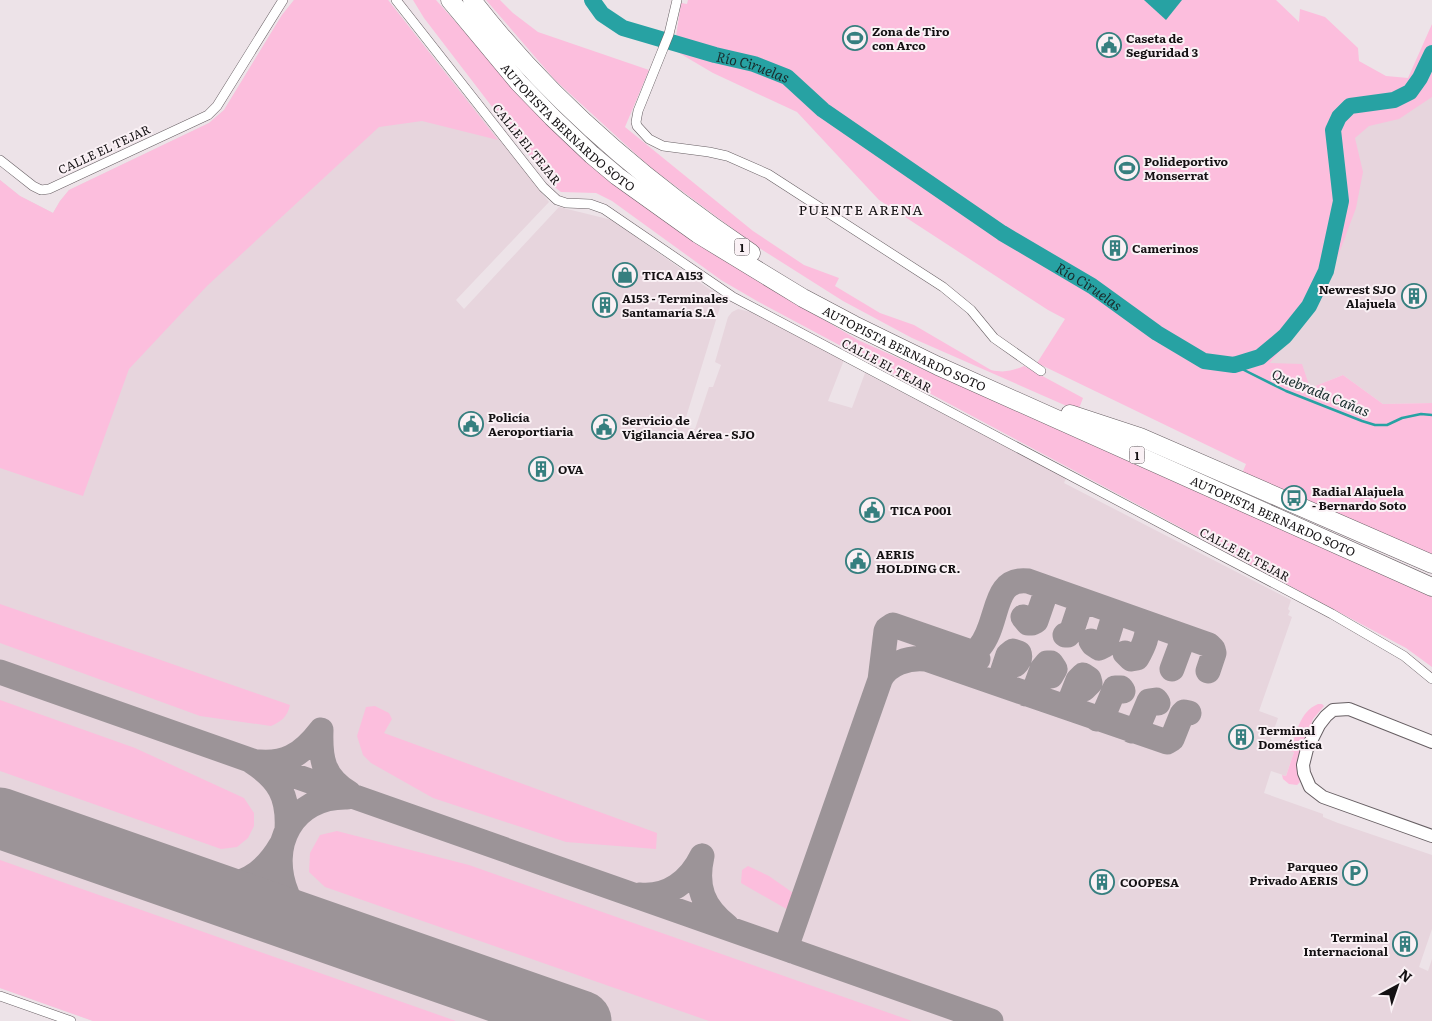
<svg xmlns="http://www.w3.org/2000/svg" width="1432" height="1021" font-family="Literata,serif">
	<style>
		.built { fill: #e7d5dd }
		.green { fill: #fcbedd }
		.water { fill: #27a2a3 }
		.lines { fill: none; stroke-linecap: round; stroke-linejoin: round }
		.stream { stroke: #27a2a3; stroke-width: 2.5 }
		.river { stroke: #27a2a3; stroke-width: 16 }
		.taxiway { stroke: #9c9498; stroke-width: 25 }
		.runway { stroke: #9c9498; stroke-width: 61 }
		.street-casing { stroke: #675f63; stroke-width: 10 }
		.secondary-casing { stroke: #675f63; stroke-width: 14 }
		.highway-casing { stroke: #675f63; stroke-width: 19 }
		.street { stroke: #fff; stroke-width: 9 }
		.secondary { stroke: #fff; stroke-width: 12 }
		.highway { stroke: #fff; stroke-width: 18 }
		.labels { text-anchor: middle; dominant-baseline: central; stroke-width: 4; stroke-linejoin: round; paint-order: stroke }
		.shield { fill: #faf1f5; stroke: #595457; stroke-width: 1 }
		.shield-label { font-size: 11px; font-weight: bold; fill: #141113 }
		.poi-label { font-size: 12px; font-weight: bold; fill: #141113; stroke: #faf1f5; text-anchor: start }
		.street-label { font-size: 12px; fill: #141113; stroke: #faf1f5 }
		.water-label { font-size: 14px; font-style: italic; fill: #192d2d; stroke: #faf1f5 }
		.neighbourhood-label { font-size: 14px; letter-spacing: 1px; fill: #141113; stroke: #faf1f5 }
	</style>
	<rect width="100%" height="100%" fill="#ede3e8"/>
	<path class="built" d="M294 0H388L549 202 456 300 464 309 559 207 612 220 719 296 720 307 683 427 695 429 709 387H713L721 365 715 362 728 317 732 312 738 309 759 314 844 360 828 401 852 408 865 373 1066 478 1064 483 1291 600 1288 609 1290 611 1288 615 1292 617 1259 711 1278 718 1269 744 1294 752 1286 776 1271 771 1264 793 1323 814V817L1338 823 1432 855V929L1419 967 1428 971 1432 959V1021H93L0 988V180L20 196 53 213 60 201 69 190 209 123 224 110 282 15Z
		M1432 86V403L1383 404 1343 375 1310 388 1269 364 1322 299 1354 132Z"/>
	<path class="green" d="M294 0H388L498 140 422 121 379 127 207 286 129 369 83 496 0 468V180L20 196 53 213 60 201 69 190 209 123 224 110 282 15Z
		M413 0H436L538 114 742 271 858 340 1432 597V667L1406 648 757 301 721 280 612 201 596 193 561 192 552 185 424 18Z
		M486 0H500L513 13 538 32 649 70 625 127 753 231 804 265 839 278 835 286 880 313 914 325 991 370C1004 373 1012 371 1024 366L1083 398 1078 411 912 338 843 301 753 244 650 167 555 80Z
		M688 0H1276L1299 22 1300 9 1325 17 1358 48 1359 61 1386 76 1408 78 1432 24V97L1399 119 1369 126 1355 138 1363 172 1356 208 1322 299 1270 363 1302 364 1310 388 1343 375 1383 404 1432 403V557L1241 476 1246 464 1037 363 1065 319 1048 310 879 200 797 112 713 73 674 50 681 3 687 4Z
		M0 604 290 705C287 717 282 721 271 726L200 716 0 643Z
		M0 700 135 748 244 798 254 813V826L248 838 237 847 221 849 0 771Z
		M1318 704H1322L1324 706 1313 719 1304 744 1298 767 1300 782 1297 785 1289 784 1283 779 1282 775 1286 776 1294 752 1290 751C1297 733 1299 712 1318 704Z
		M375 706 389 713 392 719 384 733 657 833 656 849 566 842 433 798 371 763 363 755 357 736 366 707Z
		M337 831 469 865 912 1021H709L325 887 309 872 310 853 320 835Z
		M0 860 456 1021H93L0 988Z
		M748 866 769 876 796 895 790 911 741 883 742 870Z"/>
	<path class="water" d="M1144 0H1182L1166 20Z"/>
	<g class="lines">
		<path class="stream" d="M1234 365 1286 391 1362 421 1375 425H1387L1402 418 1421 414 1432 415"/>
		<path class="river" id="s1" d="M592 0 602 14 623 28 715 55 754 64 787 77 823 110 1002 233 1092 286 1157 333 1204 361 1234 365 1260 357 1285 336 1309 306 1326 271 1341 201 1333 130 1339 117 1350 106 1394 100 1410 92 1420 78 1432 53"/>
		<path class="taxiway" d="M1023 617 1028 623H1032L1036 621 1045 595 1043 587
			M1065 635H1068L1072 630 1080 606 1077 599
			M1091 641 1093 644 1099 648 1105 645 1114 616 1110 610
			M1125 653 1131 659 1137 658C1142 649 1151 632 1145 623
			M939 663C1014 664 977 575 1028 581L1209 645 1213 649 1214 653 1208 671
			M1172 669 1182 642 1179 635
			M0 672 991 1021
			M880 680 886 631 887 629 893 625 971 652 978 659
			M993 682 1000 679 1008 655 1013 651 1019 653C1021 658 1019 661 1015 665
			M1026 694 1034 691 1042 669 1047 663H1051L1055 669 1051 676
			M1062 706 1069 703 1078 680 1083 675 1089 679 1090 683 1084 689
			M1097 719 1104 714 1115 688H1121L1123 691
			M1132 731 1138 727 1149 701 1156 700 1158 703
			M287 830C289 796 279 779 251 761 284 766 301 756 321 730 320 759 323 777 349 793
			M702 856C695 887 703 907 727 926
			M207 890C242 884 262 878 281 845
			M639 895C668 898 690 881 702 856
			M313 927C304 917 292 907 287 894 267 846 292 796 347 797
			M792 951 790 949 788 942 880 680C887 664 909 657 926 659L1167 742 1172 739 1182 714 1184 712 1189 713"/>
		<path class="runway" d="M0 818 581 1021"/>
		<defs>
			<path id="street" d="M396 0 543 187 557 200 566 203 590 204 604 209 733 297 1332 614 1404 656 1432 679
				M677 0 669 34 638 111 636 122 637 126 649 139 663 146 709 152 727 156 768 174 943 287 971 310 994 338 1041 371
				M0 160 33 186 41 190 49 189 208 115 217 106 283 0
				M0 996 71 1021"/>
			<path id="secondary" d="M1432 742 1349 709 1333 710 1326 716 1319 725 1307 749 1303 765 1304 773 1310 787 1323 797 1432 836"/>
			<g id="highway">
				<path id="s2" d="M450 0 519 83 552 117 592 155 617 176 698 234 803 298 854 325 938 366 1432 587"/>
				<path d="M472 0C549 100 647 183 751 253"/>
				<path d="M1070 414 1140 437 1432 564"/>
			</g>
		</defs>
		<use href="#street" class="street-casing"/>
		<use href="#secondary" class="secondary-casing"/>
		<use href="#highway" class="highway-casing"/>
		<use href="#street" class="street"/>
		<use href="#secondary" class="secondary"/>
		<use href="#highway" class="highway"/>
	</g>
	<defs>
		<symbol id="stadium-ring" viewBox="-11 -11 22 22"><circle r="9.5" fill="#faf1f5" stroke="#367f7f" stroke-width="1.5"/><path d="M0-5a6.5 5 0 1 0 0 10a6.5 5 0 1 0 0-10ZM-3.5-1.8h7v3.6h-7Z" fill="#367f7f"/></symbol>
		<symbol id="civic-ring" viewBox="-11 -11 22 22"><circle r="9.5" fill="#faf1f5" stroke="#367f7f" stroke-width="1.5"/><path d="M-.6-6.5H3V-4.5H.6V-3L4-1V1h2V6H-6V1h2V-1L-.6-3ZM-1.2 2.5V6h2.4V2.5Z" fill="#367f7f"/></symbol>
		<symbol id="building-ring" viewBox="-11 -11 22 22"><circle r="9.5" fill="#faf1f5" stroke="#367f7f" stroke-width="1.5"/><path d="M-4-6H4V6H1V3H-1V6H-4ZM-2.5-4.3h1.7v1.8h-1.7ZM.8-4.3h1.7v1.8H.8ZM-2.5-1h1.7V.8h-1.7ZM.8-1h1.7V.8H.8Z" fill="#367f7f"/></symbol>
		<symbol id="shop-ring" viewBox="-11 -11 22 22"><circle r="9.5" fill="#faf1f5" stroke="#367f7f" stroke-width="1.5"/><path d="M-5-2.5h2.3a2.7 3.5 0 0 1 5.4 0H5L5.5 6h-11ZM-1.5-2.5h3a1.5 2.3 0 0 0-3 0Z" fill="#367f7f"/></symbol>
		<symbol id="bus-ring" viewBox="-11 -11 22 22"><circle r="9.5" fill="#faf1f5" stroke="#367f7f" stroke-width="1.5"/><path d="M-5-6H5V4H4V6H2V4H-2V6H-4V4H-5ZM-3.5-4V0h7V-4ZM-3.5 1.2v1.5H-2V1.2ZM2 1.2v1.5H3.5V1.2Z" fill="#367f7f"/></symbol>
		<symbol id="parking-ring" viewBox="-11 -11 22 22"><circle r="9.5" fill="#faf1f5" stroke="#367f7f" stroke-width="1.5"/><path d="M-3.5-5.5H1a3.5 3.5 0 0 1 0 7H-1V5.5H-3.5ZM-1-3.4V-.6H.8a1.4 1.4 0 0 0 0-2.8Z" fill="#367f7f"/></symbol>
	</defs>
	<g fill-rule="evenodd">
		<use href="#stadium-ring" x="841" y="24" width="28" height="28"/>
		<use href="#civic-ring" x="1095" y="31" width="28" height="28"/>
		<use href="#stadium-ring" x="1113" y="154" width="28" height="28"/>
		<use href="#building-ring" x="1101" y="234" width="28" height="28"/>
		<use href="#shop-ring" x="611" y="261" width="28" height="28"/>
		<use href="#building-ring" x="1400" y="282" width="28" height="28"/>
		<use href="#building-ring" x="591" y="291" width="28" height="28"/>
		<use href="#civic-ring" x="457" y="410" width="28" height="28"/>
		<use href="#civic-ring" x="590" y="413" width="28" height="28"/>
		<use href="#building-ring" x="527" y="455" width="28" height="28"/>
		<use href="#bus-ring" x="1280" y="484" width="28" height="28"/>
		<use href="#civic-ring" x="858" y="496" width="28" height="28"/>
		<use href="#civic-ring" x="844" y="547" width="28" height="28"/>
		<use href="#building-ring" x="1227" y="723" width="28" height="28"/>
		<use href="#parking-ring" x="1341" y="859" width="28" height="28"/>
		<use href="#building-ring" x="1088" y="868" width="28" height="28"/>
		<use href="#building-ring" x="1391" y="930" width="28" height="28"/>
	</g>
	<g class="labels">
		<g class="shield">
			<rect x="734.5" y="238.5" width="15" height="17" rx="4"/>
			<rect x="1129.5" y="446.5" width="15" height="17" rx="4"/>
		</g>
		<g class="shield-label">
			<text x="742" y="247">1</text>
			<text x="1137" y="455">1</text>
		</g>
		<g class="poi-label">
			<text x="872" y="31">Zona de Tiro<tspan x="872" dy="14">con Arco</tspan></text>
			<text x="1126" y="38">Caseta de<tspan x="1126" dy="14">Seguridad 3</tspan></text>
			<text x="1144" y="161">Polideportivo<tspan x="1144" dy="14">Monserrat</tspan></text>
			<text x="1132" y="248">Camerinos</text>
			<text x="642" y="275">TICA A153</text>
			<text x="1396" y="289" text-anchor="end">Newrest SJO<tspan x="1396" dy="14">Alajuela</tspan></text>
			<text x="622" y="298">A153 - Terminales<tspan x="622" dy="14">Santamaría S.A</tspan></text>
			<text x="488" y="417">Policía<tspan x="488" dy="14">Aeroportiaria</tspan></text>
			<text x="622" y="420">Servicio de<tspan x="622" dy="14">Vigilancia Aérea - SJO</tspan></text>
			<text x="558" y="469">OVA</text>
			<text x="1312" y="491">Radial Alajuela<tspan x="1312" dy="14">- Bernardo Soto</tspan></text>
			<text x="890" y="510">TICA P001</text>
			<text x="876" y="554">AERIS<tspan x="876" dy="14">HOLDING CR.</tspan></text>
			<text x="1258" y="730">Terminal<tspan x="1258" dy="14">Doméstica</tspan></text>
			<text x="1338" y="866" text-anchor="end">Parqueo<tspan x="1338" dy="14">Privado AERIS</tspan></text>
			<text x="1120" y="882">COOPESA</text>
			<text x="1388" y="937" text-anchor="end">Terminal<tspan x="1388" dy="14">Internacional</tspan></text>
		</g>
		<g class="street-label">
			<text stroke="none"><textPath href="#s2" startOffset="174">AUTOPISTA BERNARDO SOTO</textPath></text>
			<text transform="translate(527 144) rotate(51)">CALLE EL TEJAR</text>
			<text transform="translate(104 149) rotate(-25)">CALLE EL TEJAR</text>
			<text stroke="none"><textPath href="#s2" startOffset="579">AUTOPISTA BERNARDO SOTO</textPath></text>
			<text transform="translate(887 365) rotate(28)">CALLE EL TEJAR</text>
			<text stroke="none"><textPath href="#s2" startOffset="984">AUTOPISTA BERNARDO SOTO</textPath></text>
			<text transform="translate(1245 554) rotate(28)">CALLE EL TEJAR</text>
		</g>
		<g class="water-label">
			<text stroke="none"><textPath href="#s1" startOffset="178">Río Ciruelas</textPath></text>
			<text stroke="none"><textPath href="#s1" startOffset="582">Río Ciruelas</textPath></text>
			<text transform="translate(1321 392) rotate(22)">Quebrada Cañas</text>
		</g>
		<g class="neighbourhood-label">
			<text x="861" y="209">PUENTE ARENA</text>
		</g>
	</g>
	<g transform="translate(1397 986) rotate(40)" stroke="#faf1f5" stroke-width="4" paint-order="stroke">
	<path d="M0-4L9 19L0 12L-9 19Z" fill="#141113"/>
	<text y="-8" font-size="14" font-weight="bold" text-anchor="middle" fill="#141113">N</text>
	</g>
</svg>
